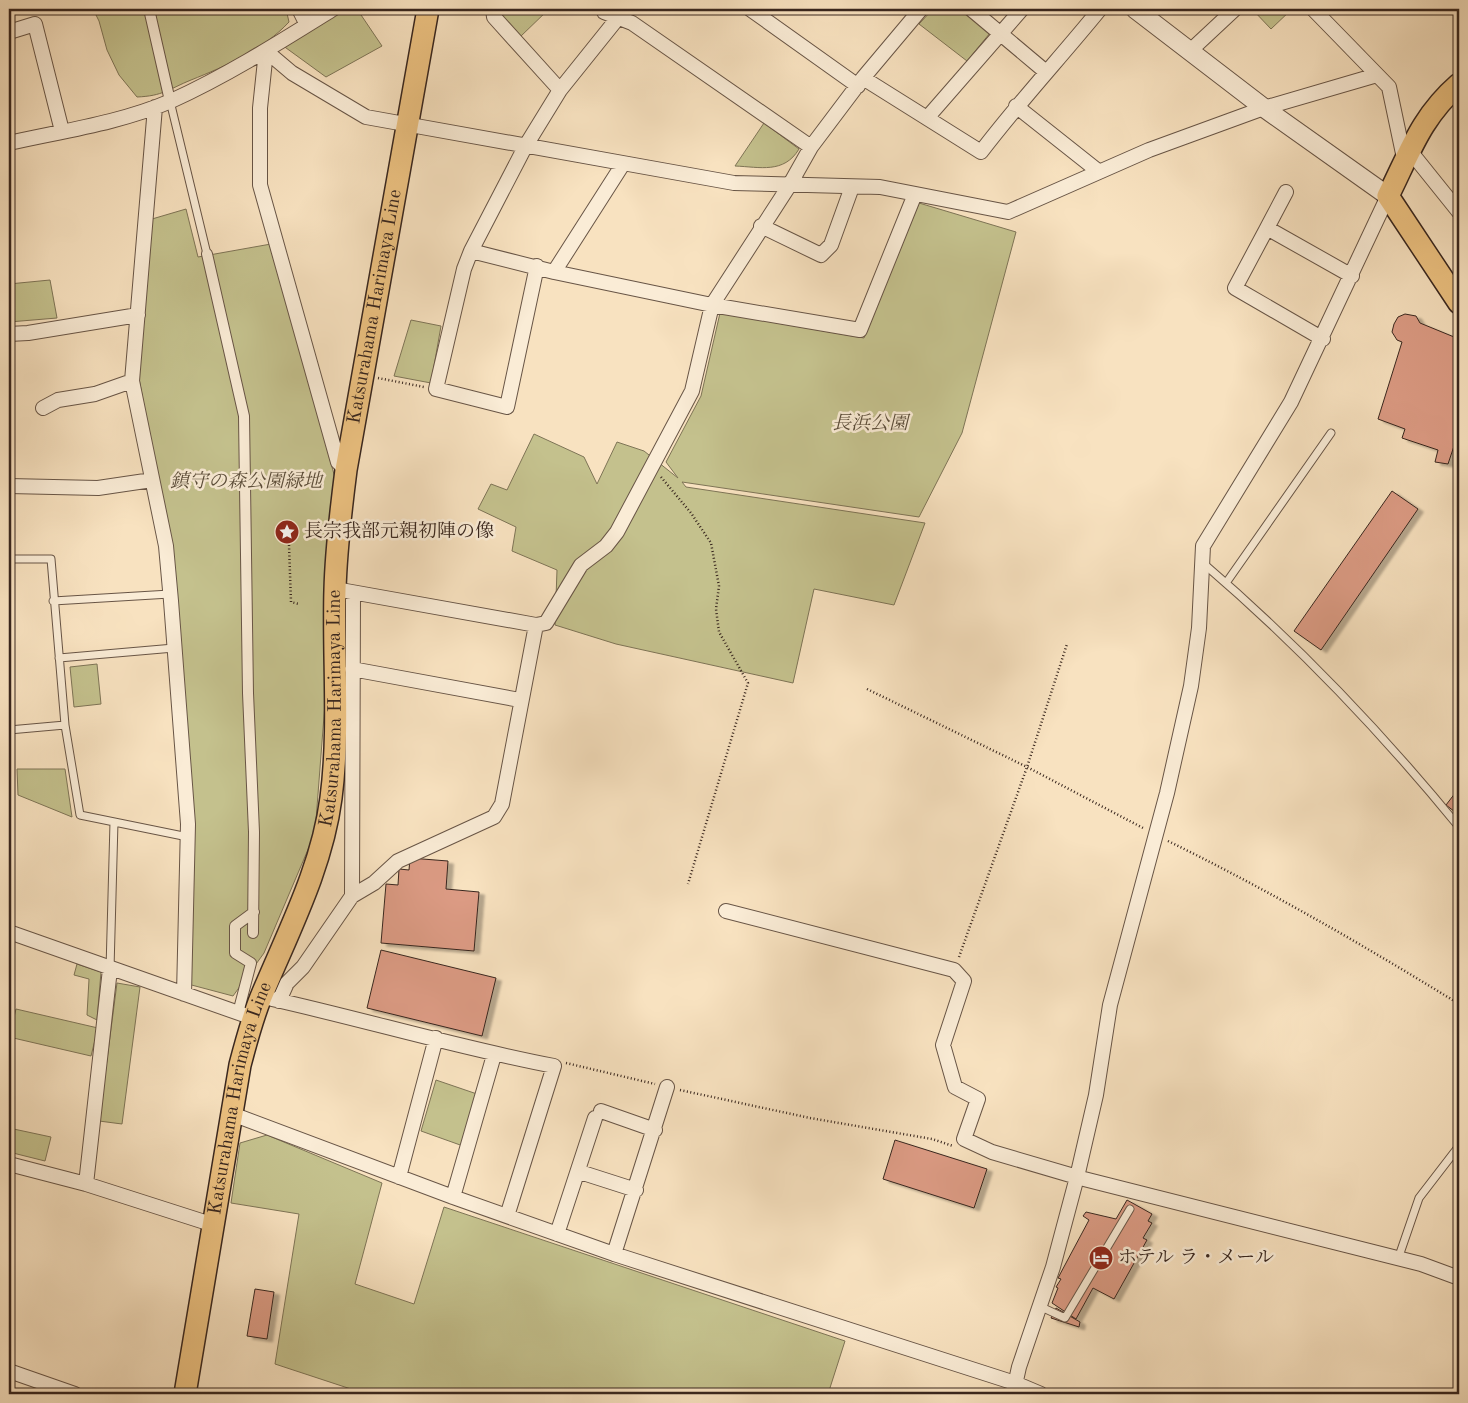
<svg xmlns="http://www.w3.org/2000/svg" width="1468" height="1403" font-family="'Old Standard TT','Noto Serif JP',serif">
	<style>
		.green { fill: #c4c18d; stroke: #7e7456 }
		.building { fill: #dc9b84; stroke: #38261e; filter: url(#shadow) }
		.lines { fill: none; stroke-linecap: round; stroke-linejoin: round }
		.service-casing { stroke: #685546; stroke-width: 9 }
		.pedestrian-casing { stroke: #685546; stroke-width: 12 }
		.minor-casing { stroke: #685546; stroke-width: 16 }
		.tertiary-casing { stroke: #685546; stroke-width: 20 }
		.primary-casing { stroke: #38261e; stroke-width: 24 }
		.path { stroke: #38261e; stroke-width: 2.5; stroke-dasharray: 1 2.5; stroke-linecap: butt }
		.service { stroke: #faecd6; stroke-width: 7 }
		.pedestrian { stroke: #faecd6; stroke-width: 10 }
		.minor { stroke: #faecd6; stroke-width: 14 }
		.tertiary { stroke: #faecd6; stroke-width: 18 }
		.primary { stroke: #ecc180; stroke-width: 21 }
		.labels { text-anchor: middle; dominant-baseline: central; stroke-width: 5; stroke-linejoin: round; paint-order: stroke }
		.street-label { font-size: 19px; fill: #38261e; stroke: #faecd6 }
		.park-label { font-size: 19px; font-style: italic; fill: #5b4d3a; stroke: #faecd6 }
		.poi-label { font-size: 19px; fill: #38261e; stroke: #faecd6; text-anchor: start }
	</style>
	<defs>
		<filter id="shadow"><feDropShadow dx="5.5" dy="3" stdDeviation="1" flood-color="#0004"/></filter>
	</defs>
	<rect width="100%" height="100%" fill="#f8e2c0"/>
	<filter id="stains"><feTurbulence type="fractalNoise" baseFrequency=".004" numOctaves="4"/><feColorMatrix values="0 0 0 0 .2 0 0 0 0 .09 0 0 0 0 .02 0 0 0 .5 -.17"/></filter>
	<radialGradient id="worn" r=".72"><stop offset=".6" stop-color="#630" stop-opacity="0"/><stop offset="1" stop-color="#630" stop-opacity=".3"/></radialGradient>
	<path class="green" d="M93 9H286L289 22C263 50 226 66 191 80 169 89 163 96 137 97L119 75 107 50 99 21Z
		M345 9H357L382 46 326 77 282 45Z
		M500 9H549L520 37 499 15Z
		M933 9H962L990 33 967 61 919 24Z
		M1252 9H1292L1271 29Z
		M764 123 799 149C784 174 760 167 735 166Z
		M919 203 1016 232 962 433 919 517 682 482 686 487 925 523 894 605 814 589 793 683 616 644 555 625 557 570 512 551 516 527 478 509 491 484 507 490 534 434 584 457 597 484 617 442 644 451 678 478 666 462 701 396 720 313 864 338Z
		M186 209 198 257 271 244 335 478 326 690 315 833 264 953 233 996 184 983 193 836 170 547 138 373 152 219Z
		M50 280 57 318 9 322V284Z
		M411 320 441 326 431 383 394 376Z
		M97 664 101 704 74 707 70 667Z
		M17 769H65L72 817 18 795Z
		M77 964 101 972 97 1020 87 1015 89 979 74 975Z
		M117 983 140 987 122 1124 99 1121Z
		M16 1009 98 1028 91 1056 9 1037Z
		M436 1080 477 1094 463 1146 421 1131Z
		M9 1128 51 1137 45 1161 9 1152Z
		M267 1135 382 1183 355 1284 414 1304 444 1207 845 1341 828 1394H389V1392H360L275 1364 299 1214 231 1203 240 1143Z"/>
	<path class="building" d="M1405 314 1416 316 1420 323 1459 339V431L1448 464 1435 462 1438 450 1402 438 1405 429 1378 419 1402 342 1397 340 1392 332 1394 324 1398 317Z
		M1392 491 1418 509 1321 650 1294 631Z
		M1459 788V815L1446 805Z
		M410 858 448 861 446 889 479 892 474 951 381 943 386 884 398 885 399 869 409 870Z
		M381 950 496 978 482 1036 367 1008Z
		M895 1140 987 1169 974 1208 883 1179Z
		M1127 1200 1152 1214 1148 1221 1152 1223 1143 1238 1147 1240 1114 1299 1093 1288 1076 1319 1052 1303 1058 1288 1056 1287 1061 1279 1058 1278 1089 1220 1083 1216 1086 1212 1116 1219Z
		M255 1289 274 1292 267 1339 247 1336Z
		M1056 1308 1080 1322 1079 1327 1051 1318Z"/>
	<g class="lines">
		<defs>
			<path id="service" d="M170 101 207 254
				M9 559H51L65 725 9 730
				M1204 564C1295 642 1383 734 1459 827
				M1226 583 1331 433
				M53 601 170 594
				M59 658 174 648
				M65 725 80 815 188 837
				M110 969 114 822
				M1398 1259 1419 1198 1459 1146
				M1039 1306 1065 1318 1130 1209"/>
			<path id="pedestrian" d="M149 9 170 101
				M207 254 244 416 248 693 254 832 253 933
				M238 1013 251 963 235 953V926L254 912"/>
			<path id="minor" d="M299 9 307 25
				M493 9 494 17 560 90
				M603 9 604 12 632 23 811 147
				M750 9 858 86
				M971 9 1046 72
				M1313 9 1389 87 1405 163
				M9 32 35 24 62 131
				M266 51 292 73 366 117 734 183 880 187 1008 212 1149 150 1264 108 1377 75
				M266 51 260 108V185L338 462 346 470
				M1190 51 1235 9
				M863 78 981 152C1019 102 1061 57 1100 9
				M1016 106 1098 171
				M155 107 132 381 166 546 171 601 188 824 184 994
				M927 118 1022 9
				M9 143C62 131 120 123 171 101 228 75 280 42 333 9
				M1410 151 1459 212
				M761 226 821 255 831 245 852 187
				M1267 228 1286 192
				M471 251 525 147 560 90 625 9
				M537 266 507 407 436 389 464 269 471 251 554 272 712 305 860 330 915 194
				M554 272 623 164
				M9 334 28 333 138 315
				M1323 339 1235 288 1267 228 1352 276
				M43 408 58 400 95 394 132 381
				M9 486 98 488 152 480
				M335 589 536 625 546 623 581 565 606 546 617 532 692 391 712 305 789 186 811 147 863 78 921 9
				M352 669 520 700
				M352 896 353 593
				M726 911 954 970 964 981 943 1045 955 1087 978 1099 964 1139 992 1152 1084 1179 1421 1264 1459 1278
				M9 932 253 1018
				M272 999C366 1020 459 1048 554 1066L507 1216
				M279 1001 287 983 303 967 352 896 374 883 398 861 494 817 502 804 536 625
				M601 1111 655 1130
				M232 1114 453 1197 614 1254 1015 1383 1041 1394
				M9 1164 86 1184 214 1225
				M583 1173 636 1190
				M399 1177 436 1038
				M86 1184 110 969
				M453 1197 494 1055
				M557 1234 595 1118
				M614 1254 667 1087
				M9 1371 75 1394
				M1013 1394 1019 1367 1053 1267 1077 1177 1096 1095 1110 1005 1167 793 1191 686 1199 628 1203 546 1291 402 1388 196"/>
			<path id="tertiary" d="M1135 9 1264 108 1388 196"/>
			<g id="primary">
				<path d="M1459 84C1421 117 1410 152 1388 196L1459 303"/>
				<path id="s1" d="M185 1394 240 1065C246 1042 252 1019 261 997 288 932 322 868 331 798 340 729 333 659 335 590 336 550 341 509 346 470L428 9"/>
			</g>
		</defs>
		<use href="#service" class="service-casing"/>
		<use href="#pedestrian" class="pedestrian-casing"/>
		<use href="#minor" class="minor-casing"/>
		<use href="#tertiary" class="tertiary-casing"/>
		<use href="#primary" class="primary-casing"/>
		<path class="path" d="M378 378 424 387
			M661 477 691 513 711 543 719 586 716 609 719 632 748 683 688 884
			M289 545 291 602 299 604
			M867 689 1027 767 1143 828
			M1168 841C1268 890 1365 946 1459 1004
			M959 957 1027 767 1067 644
			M566 1063 655 1084
			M680 1090 810 1118 932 1139 953 1146"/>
		<use href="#service" class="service"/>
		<use href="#pedestrian" class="pedestrian"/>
		<use href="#minor" class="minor"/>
		<use href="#tertiary" class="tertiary"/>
		<use href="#primary" class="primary"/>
	</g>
	<defs>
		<symbol id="sight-disc" viewBox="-11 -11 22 22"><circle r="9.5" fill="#8f2418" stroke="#faecd6"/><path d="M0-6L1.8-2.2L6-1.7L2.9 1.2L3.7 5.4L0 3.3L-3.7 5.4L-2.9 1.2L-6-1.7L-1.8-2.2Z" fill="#fff"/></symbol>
		<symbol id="hotel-disc" viewBox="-11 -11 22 22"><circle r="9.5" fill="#8f2418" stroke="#faecd6"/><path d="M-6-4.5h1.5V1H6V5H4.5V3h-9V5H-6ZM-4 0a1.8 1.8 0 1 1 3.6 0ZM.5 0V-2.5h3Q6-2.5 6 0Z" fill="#fff"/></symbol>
	</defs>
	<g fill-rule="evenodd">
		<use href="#sight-disc" x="273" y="518" width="28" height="28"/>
		<use href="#hotel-disc" x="1087" y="1244" width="28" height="28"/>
	</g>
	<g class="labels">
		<g class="street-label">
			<text stroke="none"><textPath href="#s1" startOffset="1111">Katsurahama Harimaya Line</textPath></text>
			<text stroke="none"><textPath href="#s1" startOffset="706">Katsurahama Harimaya Line</textPath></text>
			<text stroke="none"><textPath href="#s1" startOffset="301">Katsurahama Harimaya Line</textPath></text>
		</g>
		<g class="park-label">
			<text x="870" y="424">長浜公園</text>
			<text x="246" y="482">鎮守の森公園緑地</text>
		</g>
		<g class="poi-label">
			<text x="304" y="532">長宗我部元親初陣の像</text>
			<text x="1118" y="1258">ホテル ラ・メール</text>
		</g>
	</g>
	<rect width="1468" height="1403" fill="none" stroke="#f8e2c0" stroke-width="30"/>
	<rect x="10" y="10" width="1448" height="1383" fill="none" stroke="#38261e" stroke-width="2.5"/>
	<rect x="15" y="15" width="1438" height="1373" fill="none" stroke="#38261e"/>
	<rect width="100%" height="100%" filter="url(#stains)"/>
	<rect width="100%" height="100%" fill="url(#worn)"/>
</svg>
